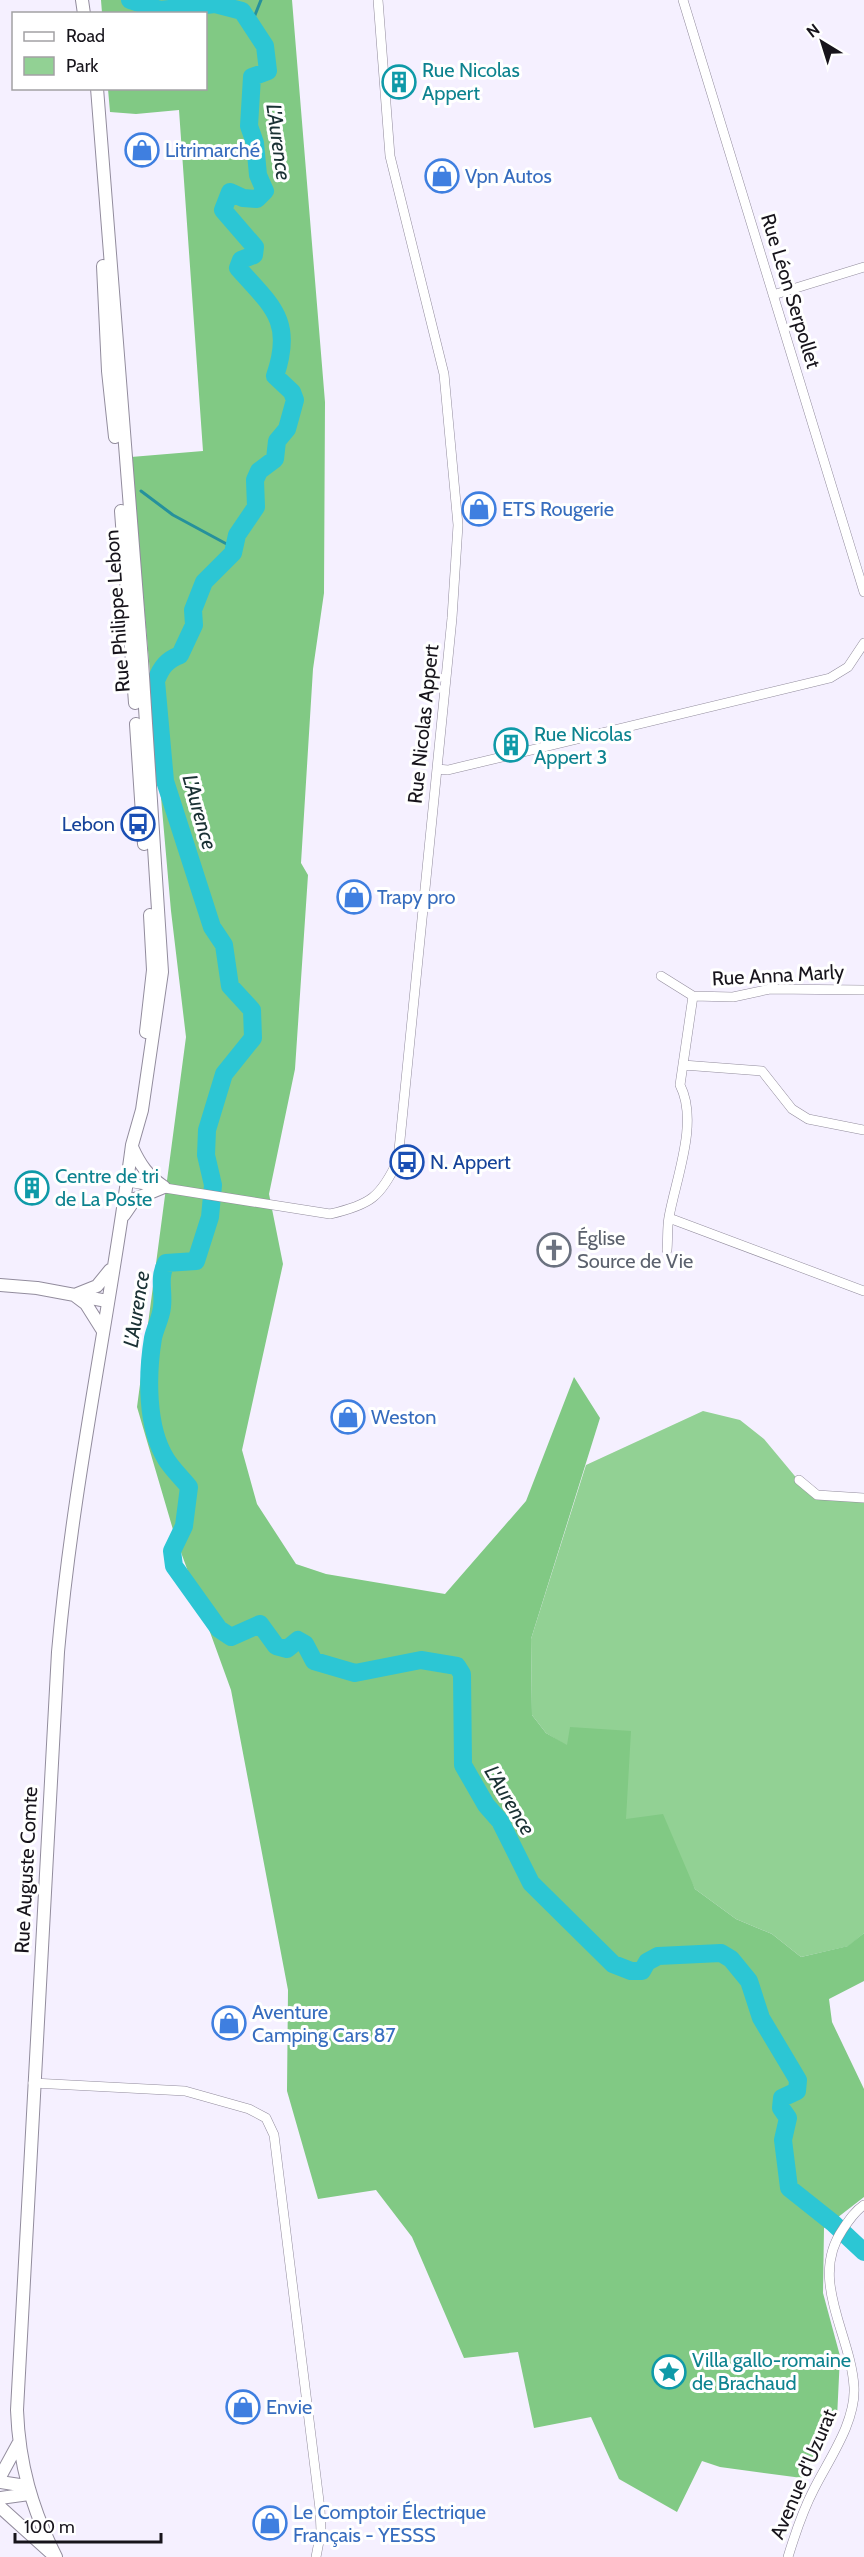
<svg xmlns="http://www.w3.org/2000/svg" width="864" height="2557" font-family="Cabin,sans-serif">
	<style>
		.green { fill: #92d194 }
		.forest { fill: #81c984 }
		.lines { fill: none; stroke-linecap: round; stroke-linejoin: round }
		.stream { stroke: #26919c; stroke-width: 3 }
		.river { stroke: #2cc6d4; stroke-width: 18 }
		.street-casing { stroke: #928c9d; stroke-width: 10 }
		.secondary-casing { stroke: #928c9d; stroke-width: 14 }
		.street { stroke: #fff; stroke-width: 9 }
		.secondary { stroke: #fff; stroke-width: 12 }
		.labels { text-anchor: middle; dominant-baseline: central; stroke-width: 6; stroke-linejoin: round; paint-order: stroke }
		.culture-label { font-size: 20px; fill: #0d838f; stroke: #fff; text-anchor: start }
		.shop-label { font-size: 20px; fill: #366cbe; stroke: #fff; text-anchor: start }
		.street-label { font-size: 20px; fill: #17141b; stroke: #fff }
		.transit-label { font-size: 20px; fill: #164399; stroke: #fff; text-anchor: end }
		.worship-label { font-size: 20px; fill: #5b616d; stroke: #fff; text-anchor: start }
		.water-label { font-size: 21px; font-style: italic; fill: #1a3134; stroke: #fff }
	</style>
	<rect width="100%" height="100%" fill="#f5f0ff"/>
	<path class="green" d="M703 1411 740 1420 764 1439 809 1493 864 1500V1933L849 1946 801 1957 772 1934 736 1919 695 1889 684 1868 626 1819 567 1746 546 1733 532 1715 531 1639 586 1465Z"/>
	<path class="forest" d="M101 0H292L325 402 324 593 313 669 301 863 308 875 295 1069 269 1194 283 1264 242 1450 257 1504 296 1564 326 1574 445 1594 526 1501 574 1377 600 1418 531 1639 532 1715 546 1733 567 1745 570 1727 631 1731 626 1819 663 1814 695 1889 736 1919 772 1934 801 1957 848 1946 864 1933V1981L829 1999 832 2022 864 2089V2197L824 2228 823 2293 840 2356 837 2418 802 2478 720 2467 702 2461 677 2512 619 2479 591 2417 534 2428 518 2352 464 2358 412 2237 376 2190 318 2199 287 2091 288 1990 231 1690 174 1533 137 1407 186 1037 171 911 131 457 203 451 179 110 136 114 110 112 108 89 206 88V14L102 13Z"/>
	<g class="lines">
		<path class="stream" d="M251 25 261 0
			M141 491 173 515 234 548"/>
		<path class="river" d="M130 0 160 10 215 4 242 11 265 46 268 71 252 77 249 126 255 143 258 175 265 191 257 199 243 198 230 192 223 210 255 247 254 255 241 260 238 268C272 306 294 321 275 376L292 392 295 400 287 429 277 441 275 459 259 471 255 480 256 507 237 535 233 553 204 582 193 610 194 625 180 655C167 660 161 667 156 681L165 781 212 927 224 945 230 986 252 1010 253 1038 224 1074 207 1130 206 1155 213 1185 210 1217 196 1261 166 1263C158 1279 164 1291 162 1307 161 1318 155 1328 153 1338 147 1374 146 1427 166 1459 172 1469 182 1478 189 1487L184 1526 172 1551 174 1566 219 1629 231 1637 260 1624 276 1646 287 1649 298 1640 305 1644 314 1661 355 1673 421 1660 457 1666 462 1674 463 1765 486 1805 500 1821 531 1883 613 1964 631 1971H642L647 1962 658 1956 721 1953 731 1959 749 1981 761 2018 798 2080 797 2091 782 2098 781 2108 788 2118 783 2140 789 2188 833 2223 864 2252"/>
		<defs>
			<path id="street" d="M683 0 864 592
				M773 295 864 267
				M437 769 448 770 830 678 848 667 864 643
				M661 976 693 996
				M683 1065 762 1071 792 1109 808 1119 864 1130
				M127 1182 330 1214C370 1205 381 1197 398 1160L452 618 458 525 444 374 390 156 378 0
				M669 1218 864 1291
				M667 1250C668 1239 667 1228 669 1217 676 1178 699 1122 680 1085L693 996 733 997 770 989 864 990
				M799 1480 817 1495 864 1498
				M33 2083 185 2091 249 2109 266 2118 274 2135 320 2509 321 2531 316 2557
				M788 2557C795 2534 803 2510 814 2489 829 2459 856 2422 854 2387 851 2334 808 2279 843 2229 849 2220 855 2211 864 2205"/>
			<path id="secondary" d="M82 0 84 14
				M103 266 108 371 115 437
				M121 511 135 703
				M136 724 144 844
				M146 1032 153 970 150 915
				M132 1147C140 1165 148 1176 164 1187
				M124 1215 135 1199 164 1187
				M0 1285 37 1288 107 1301
				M77 1294 97 1286 110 1270
				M74 1295 86 1304 103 1331
				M0 2477 18 2444
				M0 2482 26 2486
				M0 2498 29 2494
				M0 2507 50 2552
				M56 2557C32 2509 19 2464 17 2410L58 1652C73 1481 110 1314 132 1145L142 1110 162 972 142 661 97 88"/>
		</defs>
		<use href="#street" class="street-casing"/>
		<use href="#secondary" class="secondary-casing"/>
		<use href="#street" class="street"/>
		<use href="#secondary" class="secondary"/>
	</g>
	<defs>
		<symbol id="building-ring" viewBox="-11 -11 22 22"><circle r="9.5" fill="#fff" stroke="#0f9aa8" stroke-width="1.5"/><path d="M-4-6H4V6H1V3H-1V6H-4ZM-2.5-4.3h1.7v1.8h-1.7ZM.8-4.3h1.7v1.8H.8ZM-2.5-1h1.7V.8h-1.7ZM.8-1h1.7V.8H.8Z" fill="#0f9aa8"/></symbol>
		<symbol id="shop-ring" viewBox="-11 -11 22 22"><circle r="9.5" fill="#fff" stroke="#3f7fe0" stroke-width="1.5"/><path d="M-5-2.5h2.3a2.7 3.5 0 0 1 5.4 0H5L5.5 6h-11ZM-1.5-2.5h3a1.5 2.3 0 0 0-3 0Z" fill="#3f7fe0"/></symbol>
		<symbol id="bus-ring" viewBox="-11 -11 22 22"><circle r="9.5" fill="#fff" stroke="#1a4fb4" stroke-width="1.5"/><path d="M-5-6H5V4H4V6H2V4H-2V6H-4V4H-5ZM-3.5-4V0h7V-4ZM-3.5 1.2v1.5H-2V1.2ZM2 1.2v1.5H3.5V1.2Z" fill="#1a4fb4"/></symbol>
		<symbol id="church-ring" viewBox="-11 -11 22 22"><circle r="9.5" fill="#fff" stroke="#6b7280" stroke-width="1.5"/><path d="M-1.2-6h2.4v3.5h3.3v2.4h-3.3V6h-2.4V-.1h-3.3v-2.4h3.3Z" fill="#6b7280"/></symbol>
		<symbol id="sight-ring" viewBox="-11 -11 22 22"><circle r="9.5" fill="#fff" stroke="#0f9aa8" stroke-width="1.5"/><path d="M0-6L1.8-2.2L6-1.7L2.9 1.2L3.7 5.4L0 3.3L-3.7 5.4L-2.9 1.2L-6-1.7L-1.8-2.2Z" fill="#0f9aa8"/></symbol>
	</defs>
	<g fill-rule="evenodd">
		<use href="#building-ring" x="380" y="63" width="38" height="38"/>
		<use href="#shop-ring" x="123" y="131" width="38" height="38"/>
		<use href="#shop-ring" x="423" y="157" width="38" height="38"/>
		<use href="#shop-ring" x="460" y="490" width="38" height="38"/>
		<use href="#building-ring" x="492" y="726" width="38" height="38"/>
		<use href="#bus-ring" x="119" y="805" width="38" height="38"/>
		<use href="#shop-ring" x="335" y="878" width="38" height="38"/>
		<use href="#bus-ring" x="388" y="1143" width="38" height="38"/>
		<use href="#building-ring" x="13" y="1169" width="38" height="38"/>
		<use href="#church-ring" x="535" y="1231" width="38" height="38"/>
		<use href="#shop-ring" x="329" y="1398" width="38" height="38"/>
		<use href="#shop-ring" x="210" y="2004" width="38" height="38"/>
		<use href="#sight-ring" x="650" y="2353" width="38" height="38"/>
		<use href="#shop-ring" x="224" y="2388" width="38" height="38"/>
		<use href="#shop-ring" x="251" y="2504" width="38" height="38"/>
	</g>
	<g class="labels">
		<g class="culture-label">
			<text x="422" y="70">Rue Nicolas<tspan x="422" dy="23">Appert</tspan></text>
			<text x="534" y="734">Rue Nicolas<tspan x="534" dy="23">Appert 3</tspan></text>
			<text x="55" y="1176">Centre de tri<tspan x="55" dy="23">de La Poste</tspan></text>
			<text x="692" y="2360">Villa gallo-romaine<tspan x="692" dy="23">de Brachaud</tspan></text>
		</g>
		<g class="shop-label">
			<text x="165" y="150">Litrimarché</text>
			<text x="465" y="176">Vpn Autos</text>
			<text x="502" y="509">ETS Rougerie</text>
			<text x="377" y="897">Trapy pro</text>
			<text x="371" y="1417">Weston</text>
			<text x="252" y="2012">Aventure<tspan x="252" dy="23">Camping Cars 87</tspan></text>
			<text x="266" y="2407">Envie</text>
			<text x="293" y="2512">Le Comptoir Électrique<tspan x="293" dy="23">Français - YESSS</tspan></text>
		</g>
		<g class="street-label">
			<text transform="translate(791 291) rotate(73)">Rue Léon Serpollet</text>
			<text transform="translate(117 611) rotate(-94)">Rue Philippe Lebon</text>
			<text transform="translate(423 724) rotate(-84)">Rue Nicolas Appert</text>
			<text transform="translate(778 975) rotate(-3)">Rue Anna Marly</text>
			<text transform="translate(26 1870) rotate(-87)">Rue Auguste Comte</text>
			<text transform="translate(803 2474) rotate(-67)">Avenue d'Uzurat</text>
		</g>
		<g class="transit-label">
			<text x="115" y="824">Lebon</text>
			<text x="430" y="1162" text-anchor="start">N. Appert</text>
		</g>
		<g class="worship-label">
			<text x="577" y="1238">Église<tspan x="577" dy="23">Source de Vie</tspan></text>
		</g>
		<g class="water-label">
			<text transform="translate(279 142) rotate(82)">L'Aurence</text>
			<text transform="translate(200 812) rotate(74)">L'Aurence</text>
			<text transform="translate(136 1309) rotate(-81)">L'Aurence</text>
			<text transform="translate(510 1800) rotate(59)">L'Aurence</text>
		</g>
	</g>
	<rect x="12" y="12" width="195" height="78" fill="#ffffff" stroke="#a2a1a4" stroke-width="1.5"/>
	<rect x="24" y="32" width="30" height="9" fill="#ffffff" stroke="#a2a1a4" stroke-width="1.5"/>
	<text x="66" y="42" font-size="18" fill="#17141b">Road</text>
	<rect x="24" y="57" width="30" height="18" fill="#92d194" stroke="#a2a1a4" stroke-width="1.5"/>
	<text x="66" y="72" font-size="18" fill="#17141b">Park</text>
	<g transform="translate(822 42) rotate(322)" stroke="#ffffff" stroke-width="4.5" paint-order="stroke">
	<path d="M0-4.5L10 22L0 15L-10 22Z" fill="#17141b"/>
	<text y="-9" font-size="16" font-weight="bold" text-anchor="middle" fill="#17141b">N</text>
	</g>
	<path d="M15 2533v9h146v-9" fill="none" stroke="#17141b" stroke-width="3"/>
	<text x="24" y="2533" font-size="18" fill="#17141b" stroke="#ffffff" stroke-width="4.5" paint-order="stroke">100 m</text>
</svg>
